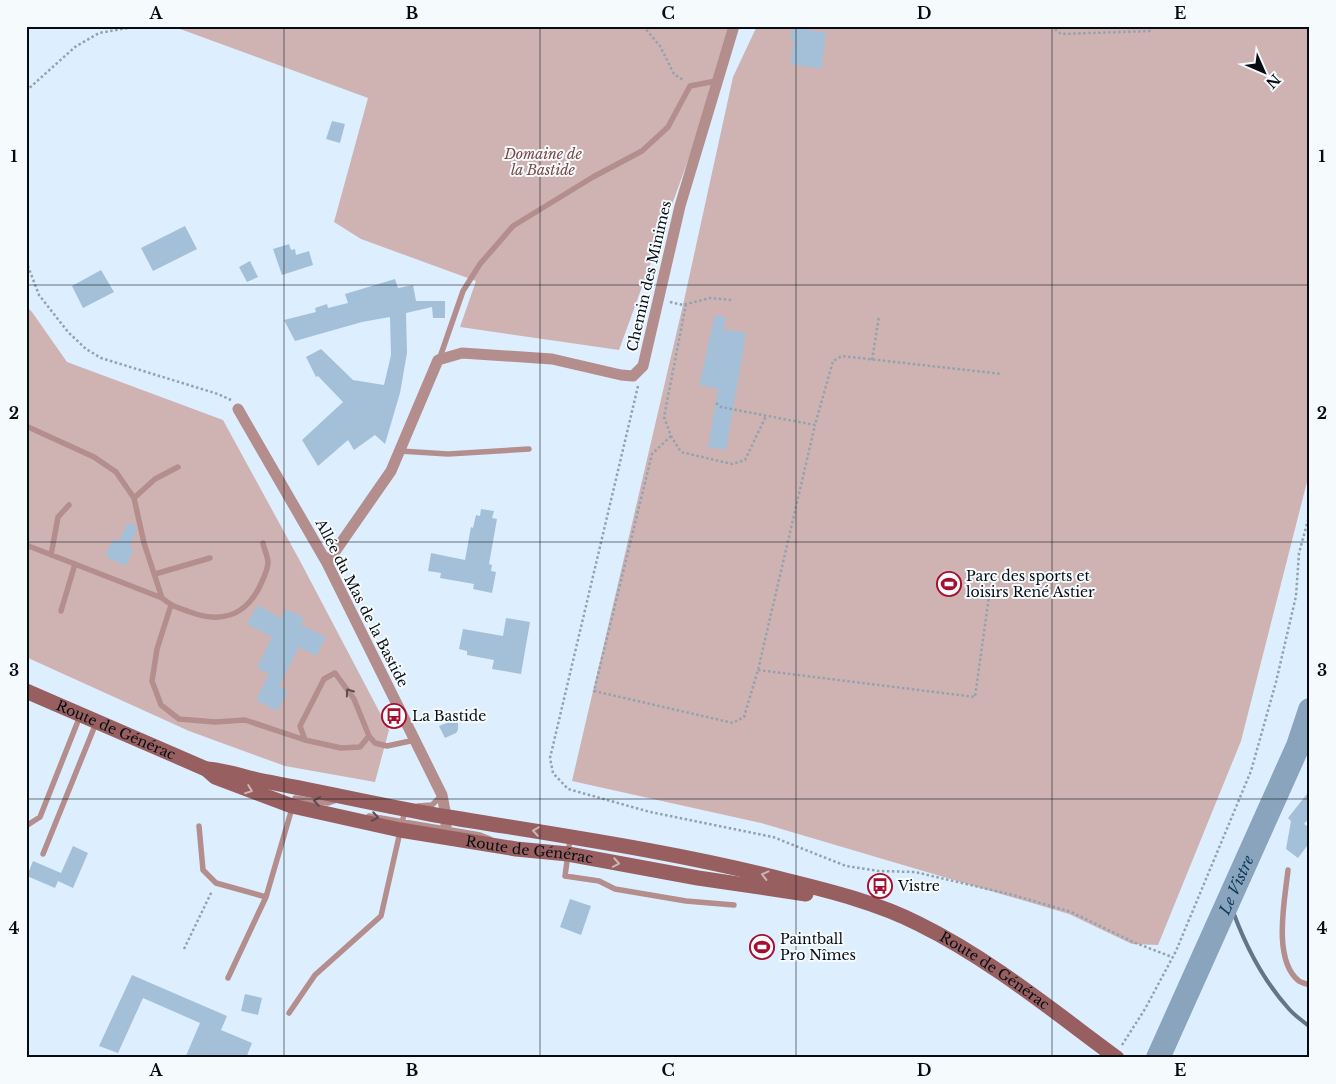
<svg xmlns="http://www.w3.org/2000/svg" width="1336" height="1084" font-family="'Libre Baskerville',serif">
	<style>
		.green { fill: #cfb3b3 }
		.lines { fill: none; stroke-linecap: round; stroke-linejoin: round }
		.stream { stroke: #627689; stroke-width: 4 }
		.river { stroke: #89a4bc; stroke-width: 24 }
		.building { fill: #a4c0d8 }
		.path { stroke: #94a2ae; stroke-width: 2.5; stroke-dasharray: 2.5 2.5; stroke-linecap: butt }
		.lane { stroke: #b48d8d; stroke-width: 5.5 }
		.street { stroke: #b48d8d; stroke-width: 11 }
		.secondary { stroke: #975f60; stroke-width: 15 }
		.oneway { stroke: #5d4c50 }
		.oneway2 { stroke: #cbb4b6 }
		.grid { fill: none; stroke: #060c12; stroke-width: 1; stroke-opacity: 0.55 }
		.labels { text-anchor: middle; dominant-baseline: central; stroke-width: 4; stroke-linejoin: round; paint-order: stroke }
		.park-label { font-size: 14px; font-style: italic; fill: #7c4545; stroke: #f5fafd }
		.street-label { font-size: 14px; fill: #060c12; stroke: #f5fafd }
		.poi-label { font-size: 14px; fill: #060c12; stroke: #f5fafd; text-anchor: start }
		.water-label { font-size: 15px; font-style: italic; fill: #083859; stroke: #f5fafd }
		.neatline { fill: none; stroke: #060c12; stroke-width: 2 }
		.grid-label { font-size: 16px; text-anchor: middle; font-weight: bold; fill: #060c12 }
	</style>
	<rect width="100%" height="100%" fill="#ddeefe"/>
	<path class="green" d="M172 26H737L619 350 460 327 476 281 361 239 334 222 368 98Z
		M757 26H1310V470L1241 741 1158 945 1132 944 1069 914 761 823 572 781 683 305 733 77Z
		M26 306 32 312 67 362 223 420 300 561 389 730 375 782 285 766 189 731 26 657Z"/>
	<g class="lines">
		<path class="stream" d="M1229 900C1242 939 1261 978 1289 1009 1295 1016 1303 1021 1310 1027"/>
		<path class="river" id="s1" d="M1158 1058 1298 746 1310 710"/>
	</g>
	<path class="building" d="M793 27 826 33 821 69 790 64 794 40 790 39Z
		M332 121 345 124 340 143 326 139Z
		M185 226 197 249 153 271 141 248Z
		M289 244 291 250 295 249 296 255 309 251 313 265 282 275 273 249Z
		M250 261 258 277 247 282 239 267Z
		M101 270 114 292 83 308 72 286Z
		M395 279 398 288 413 285 416 301H445V318H433L432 307 406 313 407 353 400 393 385 444 375 435 354 450 348 440 318 466 302 440 343 402 318 376 316 377 306 357 321 349 353 380 384 385 391 355 390 317 362 322 295 341 284 320 316 312 315 308 327 304 328 308 348 303 345 294Z
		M715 315 726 318 723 329 746 333 726 450 708 447 718 389 699 385Z
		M481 509 494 511 492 518 497 519 489 564 492 565 491 571 496 572 492 593 473 589 474 584 440 578 441 573 428 571 431 553 465 560 471 527 473 528 476 515 480 516Z
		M128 523 136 526V531L129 547 134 549 125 566 105 556 113 539 118 542Z
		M257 605 281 618 286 609 304 618 301 625 326 637 316 656 299 647 279 686 288 691 277 711 256 700 269 674 257 668 272 637 247 624Z
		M506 618 530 622 521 674 492 669 494 660 467 655V651L459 649 463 629 503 636Z
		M452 721 458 723V730L456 733 445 738 439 726Z
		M1310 790V817L1304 824 1310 828V842L1298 858 1286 849 1291 821 1288 818Z
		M73 846 88 853 73 888 58 881 55 888 27 876 33 861 61 873Z
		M570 899 591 906 581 935 560 927Z
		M132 975 227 1016 221 1030 252 1043 246 1058H185L200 1023 143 998 118 1053 99 1046Z
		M245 994 262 998 258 1015 241 1011Z"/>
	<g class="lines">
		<path class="path" d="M643 26 660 46 674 74 683 80
			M1051 26 1061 34 1151 31 1153 26
			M26 91 75 47 99 33 139 26
			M26 261 39 295 68 332 86 349 101 358 218 394 231 400
			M670 302 683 305 710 298 732 300
			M686 304 664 417 671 436 681 452 732 464 745 460 766 416
			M872 360 879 316
			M638 386 550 758 553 773 568 789 650 812 773 837 846 866 879 871 915 872 1013 895 1071 912 1133 942 1172 957
			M716 403 721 407 815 425 833 361 842 356 1002 374
			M671 436 652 454 594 691 733 723 744 717 758 670 815 425
			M758 670 975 697 990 589
			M184 949 212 891
			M1122 1045 1145 1009 1176 951 1251 771 1276 682 1296 596 1299 553 1310 513"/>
		<path class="lane" d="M439 360 463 291 480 264 513 226 593 177 642 151 668 127 690 86 716 81
			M26 426 94 457 116 472 134 498 144 543 162 598
			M400 451 448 454 529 449
			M134 498 155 479 178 467
			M26 545 162 598C171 606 179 608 190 612 219 623 244 617 259 588 262 581 268 571 268 562 268 557 264 549 263 543
			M51 555 58 517 69 505
			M155 574 210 558
			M171 605 157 649 152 681 161 705 179 719 215 722 245 720 305 740
			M61 611 75 564
			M369 736 360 747 341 748 305 740 300 726 324 679 335 673 354 699 369 736 375 743 387 746 415 740
			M418 806 432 805 442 795
			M369 816 480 835 490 839
			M26 826 40 817 80 716
			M199 826 203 870 216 883 266 897
			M570 839 565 876 599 881 615 889 686 901 734 905
			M43 854 96 723
			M1288 870C1285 899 1272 960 1299 981 1302 983 1307 984 1310 985
			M228 978 266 897 295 798 328 803 337 800
			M289 1013 315 975 381 916 405 810"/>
		<path class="street" d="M238 409 327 563 442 795 446 816V829
			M327 563 391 471 438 360 462 353 552 359 621 375 633 376 643 366 680 206 734 26"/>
		<g class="secondary">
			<path id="s2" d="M26 691 206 769 215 777 292 806 400 830 516 849 568 854 698 878 806 894"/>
			<path id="s3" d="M206 769C226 770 243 777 263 781 319 791 374 804 430 814 549 834 668 850 785 880 830 891 878 903 919 924 990 959 1053 1011 1117 1058"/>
		</g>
	</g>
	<defs><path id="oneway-chevron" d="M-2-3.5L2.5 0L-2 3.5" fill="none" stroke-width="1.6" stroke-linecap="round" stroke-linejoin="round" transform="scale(1.25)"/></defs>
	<g class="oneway">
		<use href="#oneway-chevron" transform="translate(349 692) rotate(-125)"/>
		<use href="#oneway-chevron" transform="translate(317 801) rotate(-171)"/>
		<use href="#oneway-chevron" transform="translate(375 817) rotate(10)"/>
	</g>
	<g class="oneway2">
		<use href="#oneway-chevron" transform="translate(249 790) rotate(21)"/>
		<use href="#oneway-chevron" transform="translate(536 831) rotate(-171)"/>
		<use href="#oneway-chevron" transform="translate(616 863) rotate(10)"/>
		<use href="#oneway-chevron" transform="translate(765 875) rotate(-166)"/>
	</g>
	<path class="grid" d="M284 26V1058M540 26V1058M796 26V1058M1052 26V1058M26 285H1310M26 542H1310M26 799H1310"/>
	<defs>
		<symbol id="stadium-ring" viewBox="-11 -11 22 22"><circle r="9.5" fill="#f5fafd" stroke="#a70e2d" stroke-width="1.5"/><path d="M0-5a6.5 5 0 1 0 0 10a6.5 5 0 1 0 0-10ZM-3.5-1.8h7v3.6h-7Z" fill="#a70e2d"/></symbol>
		<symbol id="bus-ring" viewBox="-11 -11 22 22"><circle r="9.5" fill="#f5fafd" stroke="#a70e2d" stroke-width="1.5"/><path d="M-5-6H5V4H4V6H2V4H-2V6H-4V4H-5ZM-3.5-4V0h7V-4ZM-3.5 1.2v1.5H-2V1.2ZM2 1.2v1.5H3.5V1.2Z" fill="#a70e2d"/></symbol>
	</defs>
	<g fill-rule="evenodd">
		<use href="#stadium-ring" x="935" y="570" width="28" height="28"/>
		<use href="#bus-ring" x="380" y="702" width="28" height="28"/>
		<use href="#bus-ring" x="866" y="872" width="28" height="28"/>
		<use href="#stadium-ring" x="748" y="933" width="28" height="28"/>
	</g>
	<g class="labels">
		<g class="park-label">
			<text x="543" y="154">Domaine de<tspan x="543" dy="16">la Bastide</tspan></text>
		</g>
		<g class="street-label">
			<text transform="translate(649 276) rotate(-77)">Chemin des Minimes</text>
			<text transform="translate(362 603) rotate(63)">Allée du Mas de la Bastide</text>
			<text stroke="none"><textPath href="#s2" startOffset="98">Route de Générac</textPath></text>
			<text stroke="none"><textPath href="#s2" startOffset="532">Route de Générac</textPath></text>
			<text stroke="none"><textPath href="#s3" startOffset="820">Route de Générac</textPath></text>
		</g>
		<g class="poi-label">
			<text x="966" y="576">Parc des sports et<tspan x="966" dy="16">loisirs René Astier</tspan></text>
			<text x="412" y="716">La Bastide</text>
			<text x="898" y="886">Vistre</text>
			<text x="780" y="939">Paintball<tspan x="780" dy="16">Pro Nîmes</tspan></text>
		</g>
		<g class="water-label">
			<text stroke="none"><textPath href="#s1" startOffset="190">Le Vistre</textPath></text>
		</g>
	</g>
	<rect width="1336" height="1084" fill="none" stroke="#f5fafd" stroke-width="55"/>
	<g transform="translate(1264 72) rotate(135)" stroke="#f5fafd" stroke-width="4" paint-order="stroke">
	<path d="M0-4L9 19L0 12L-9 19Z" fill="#060c12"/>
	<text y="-8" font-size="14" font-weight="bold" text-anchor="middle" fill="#060c12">N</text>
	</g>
	<rect x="28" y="28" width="1280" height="1028" class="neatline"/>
	<g class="grid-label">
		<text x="156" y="19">A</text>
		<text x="412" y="19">B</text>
		<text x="668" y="19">C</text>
		<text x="924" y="19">D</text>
		<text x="1180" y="19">E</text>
		<text x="14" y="162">1</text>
		<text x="1322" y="162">1</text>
		<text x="14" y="419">2</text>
		<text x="1322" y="419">2</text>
		<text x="14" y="676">3</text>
		<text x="1322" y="676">3</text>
		<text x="14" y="934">4</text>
		<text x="1322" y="934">4</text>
		<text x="156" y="1076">A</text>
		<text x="412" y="1076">B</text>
		<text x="668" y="1076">C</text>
		<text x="924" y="1076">D</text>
		<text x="1180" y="1076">E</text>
	</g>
</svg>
